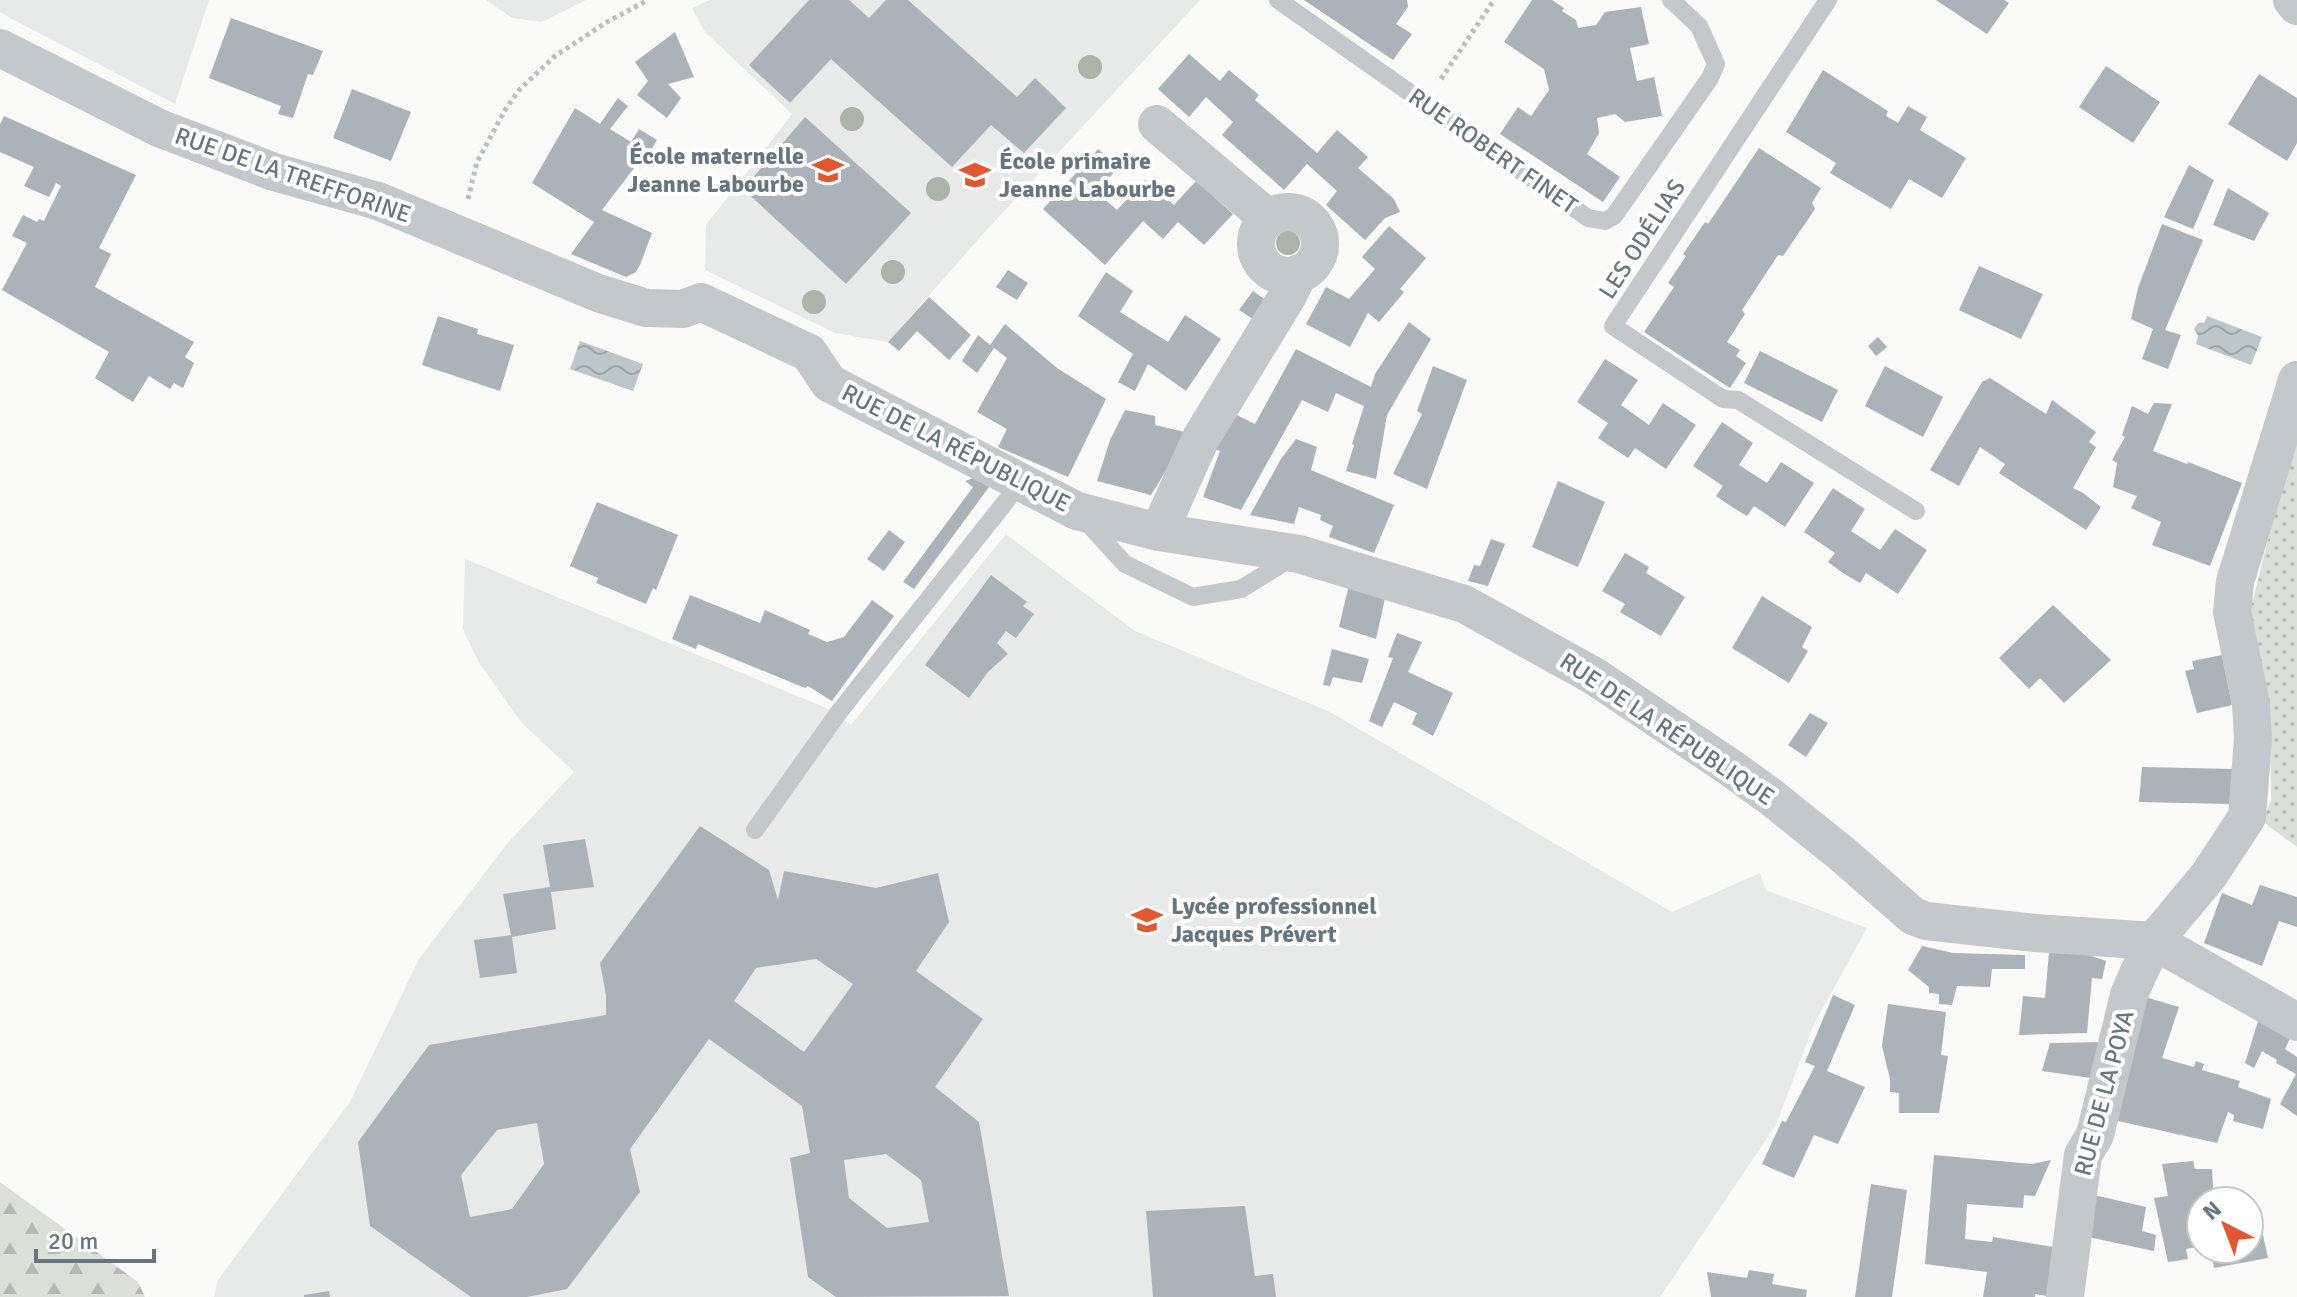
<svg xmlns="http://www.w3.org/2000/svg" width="2297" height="1297" font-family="Signika,sans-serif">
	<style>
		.built { fill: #e8e9e9 }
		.grass { fill: url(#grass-dots) }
		.forest { fill: url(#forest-firs) }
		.water { fill: url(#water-waves) }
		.building { fill: #aab3b9; fill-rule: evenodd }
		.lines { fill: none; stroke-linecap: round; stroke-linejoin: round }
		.path { stroke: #bbbfc2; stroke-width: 5; stroke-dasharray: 4 4; stroke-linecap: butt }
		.service { stroke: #c3c8cc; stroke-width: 18 }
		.minor { stroke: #c3c8cc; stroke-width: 38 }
		.tree { fill: #aab4a7 }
		.labels { text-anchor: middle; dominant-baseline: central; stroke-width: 8; stroke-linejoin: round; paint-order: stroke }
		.street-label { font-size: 24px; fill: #657683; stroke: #fff }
		.poi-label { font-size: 24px; font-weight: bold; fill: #657683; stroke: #fff; text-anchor: start }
	</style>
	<defs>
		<pattern id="grass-dots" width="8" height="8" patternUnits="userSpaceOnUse" patternTransform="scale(2)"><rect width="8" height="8" fill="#dadfd7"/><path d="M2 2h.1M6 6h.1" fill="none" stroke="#b4b9b4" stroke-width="1.8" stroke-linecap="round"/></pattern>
		<pattern id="forest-firs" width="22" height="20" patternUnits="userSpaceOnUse" patternTransform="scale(2)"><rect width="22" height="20" fill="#dadfd7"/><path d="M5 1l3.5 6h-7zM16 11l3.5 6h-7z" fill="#b4b9b4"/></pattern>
		<pattern id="water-waves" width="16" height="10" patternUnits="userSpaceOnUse" patternTransform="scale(2)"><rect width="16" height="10" fill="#bbc7cb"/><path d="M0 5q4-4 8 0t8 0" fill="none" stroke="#9ca6aa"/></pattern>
	</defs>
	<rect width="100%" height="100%" fill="#fafaf8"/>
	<path class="built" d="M0 0H209L175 104 10 18 0 12Z
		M486 0H586L542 22 512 18Z
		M710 0H1200L982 235 888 342 835 333 705 270 706 225 792 114 705 32 692 8Z
		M1006 534 1135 631 1330 712 1672 912 1760 873 1766 890 1867 928 1814 1024 1776 1125 1660 1297H214L218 1280 350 1102 419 959 506 845 574 772 521 722 478 661 463 629 465 559 824 707 851 725Z"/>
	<path class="grass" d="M2297 426V847L2263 822 2271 800 2270 707 2250 611Z"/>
	<path class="forest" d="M0 1182 138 1282 145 1297H0Z"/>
	<path class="water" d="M2207 316 2262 337 2251 365 2196 344 2198 336 2194 329 2198 323H2204Z
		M580 341 643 364 633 391 570 369Z"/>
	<path class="building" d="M809 0H849L869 18 886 0H908L1017 97 1035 78 1066 108 1024 153 991 125 952 167 831 59 790 103 749 65Z
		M1304 0H1407L1408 7 1396 24 1412 34 1393 60Z
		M1532 0H1552L1564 8 1562 11 1576 20 1578 28 1596 25 1605 12 1641 7 1649 44 1630 48 1637 81 1654 77 1662 116 1625 122 1615 114 1597 118 1599 133 1587 154 1620 177 1603 202 1500 134 1518 107 1531 116 1549 90 1544 69 1504 42Z
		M1936 0H2004L2009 3 1987 34Z
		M231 18 323 51 313 75 308 74 293 118 278 114 281 106 209 78Z
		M675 32 694 77 668 84 681 98 667 118 637 95 648 81 635 62Z
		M1189 54 1220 81 1229 70 1259 95 1255 100 1317 153 1337 130 1368 157 1358 168 1394 199 1400 212 1385 218 1365 240 1326 205 1337 191 1307 164 1284 190 1222 135 1233 122 1206 97 1189 117 1158 89Z
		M2106 66 2160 102 2133 143 2079 107Z
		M1823 70 1888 111 1886 116 1898 123 1908 106 1927 117 1920 130 1966 158 1942 198 1909 179 1891 209 1830 173 1836 163 1786 132Z
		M2259 74 2297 98V143L2287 161 2228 124Z
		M352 89 411 112 391 161 333 138Z
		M618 98 628 106 610 129 631 142 639 129 657 140 647 157 644 155 602 210 652 233 640 265 636 272 626 277 571 254 594 222 532 183 575 108 600 124Z
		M4 116 136 175 99 248 111 254 95 287 194 342 185 357 194 363 183 388 174 383 170 389 149 376 133 402 95 378 109 352 2 290 27 243 12 236 23 215 37 222 39 219 44 221 61 186 56 183 49 197 24 186 34 167 0 152V124Z
		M805 117 911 213 846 284 743 189Z
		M1759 148 1821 188 1812 203 1815 209 1783 256 1778 255 1742 310 1745 314 1727 342 1740 350 1736 356 1746 363 1730 388 1644 332 1674 287 1668 283 1686 256 1683 254 1705 222 1708 224Z
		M1098 149 1119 167 1096 192 1117 210 1145 180 1174 205 1196 181 1233 214 1204 245 1178 222 1163 239 1143 221 1105 265 1043 209Z
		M2189 165 2214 180 2193 229 2164 217Z
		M2228 188 2269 213 2254 241 2213 225Z
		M2162 224 2203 240 2165 330 2181 335 2168 369 2142 359 2153 329 2131 319 2138 288Z
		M1389 226 1426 258 1400 289 1404 292 1379 322 1368 313 1350 347 1306 324 1326 287 1349 299 1375 269 1362 257Z
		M1979 266 2043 294 2021 339 1959 310Z
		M1008 270 1028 283 1017 300 996 287Z
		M1106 272 1133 291 1120 312 1168 342 1185 315 1221 339 1186 391 1148 364 1135 391 1118 382 1133 354 1078 316Z
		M1253 291 1267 301 1253 319 1239 310Z
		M929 297 971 335 949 360 917 331 899 351 888 342Z
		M438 316 478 329 477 334 514 345 500 391 422 365Z
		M1409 322 1431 339 1387 415 1376 479 1346 471 1354 445 1352 444 1364 406 1336 393 1328 412 1302 400 1241 510 1203 497 1220 451 1211 448 1229 411 1255 424 1296 349 1371 387 1375 374Z
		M1005 324 1057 368 1106 399 1068 477 998 447 1007 429 977 412 1007 358 994 348 977 373 962 361 978 335 990 345Z
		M1878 337 1887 347 1876 356 1868 346Z
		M1760 351 1838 390 1822 422 1744 383Z
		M1605 359 1638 380 1621 405 1649 425 1663 403 1696 425 1666 469 1635 448 1628 458 1598 438 1608 423 1577 402Z
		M1433 366 1467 380 1427 489 1393 474 1422 414 1417 411Z
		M1885 366 1943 397 1923 437 1865 406Z
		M1990 378 2046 414 2052 400 2096 432 2089 442 2096 447 2073 488 2083 493 2101 507 2086 530 1999 473 2005 464 1980 447 1959 486 1930 470 1982 382Z
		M2154 403 2172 404 2153 451 2187 464 2188 462 2242 483 2210 566 2152 545 2161 522 2131 508 2137 496 2113 487 2117 463 2112 460 2125 437 2122 435 2132 406 2148 414Z
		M1125 410 1155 416V425L1189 433 1151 495 1097 481 1110 440Z
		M1722 422 1753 443 1739 465 1767 483 1781 462 1814 483 1785 527 1754 506 1747 516 1732 507 1716 496 1723 486 1693 466Z
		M1296 439 1317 447 1311 470 1394 505 1374 553 1329 537 1333 526 1320 520 1321 515 1299 507 1294 524 1250 515 1281 459Z
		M979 476 992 483 914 589 903 582 973 487 965 481Z
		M1558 481 1605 502 1578 567 1532 547Z
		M1833 488 1865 509 1851 531 1880 550 1895 529 1927 550 1898 594 1866 573 1860 583 1843 573 1828 562 1835 553 1804 532Z
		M597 502 678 535 656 590 653 588 646 604 596 583 598 578 570 566Z
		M889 530 905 542 884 571 867 559Z
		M1491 539 1505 544 1488 586 1468 581 1474 565 1480 566Z
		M1625 553 1649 567 1646 573 1685 597 1661 636 1620 612 1625 604 1602 591Z
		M991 575 1027 602 1023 606 1034 614 1016 638 1006 631 997 643 1008 654 988 672 969 698 925 665Z
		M1349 585 1386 594 1376 639 1339 627Z
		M690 595 760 623 765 610 810 630 808 634 827 642 844 637 872 600 894 616 832 701 808 686 805 688 698 644 696 649 672 639Z
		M1762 596 1812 627 1802 647 1808 651 1789 683 1732 648Z
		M2053 605 2111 660 2064 703 2040 678 2029 689 1999 658Z
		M1397 633 1422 642 1408 672 1453 693 1433 736 1412 724 1417 713 1394 702 1382 727 1369 721 1393 658 1388 657Z
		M1332 649 1369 659 1362 683 1333 677 1330 686 1323 685Z
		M2222 655 2232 705 2197 713 2185 671 2194 669 2192 661Z
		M1810 713 1828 723 1806 757 1788 745Z
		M2142 767 2234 769 2231 804 2139 802Z
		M700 826 769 870 778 900 784 871 876 888 938 873 949 922 916 971 983 1019 935 1087 979 1122 1009 1296 836 1297 808 1277 790 1158 810 1153 802 1106 709 1039 630 1149 640 1192 567 1289 527 1297H471L370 1226 358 1142 429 1045 606 1015V995L600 963ZM816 959 853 984 804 1052 734 1001 756 968ZM537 1123 544 1164 512 1209 470 1217 461 1175 497 1130ZM886 1154 921 1180 929 1222 887 1228 849 1198 844 1160Z
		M585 839 594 887 551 892 556 929 512 937 517 973 480 978 474 940 511 935 503 894 550 887 543 845Z
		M2260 885 2297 897V927L2279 921 2262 966 2204 943 2222 893 2252 905Z
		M1922 946 1953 953 2025 955V969H1992L1990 987 1957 986 1952 1005 1939 1004V994L1929 993V987L1908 970Z
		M2049 952 2089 955 2106 961 2102 979 2092 978 2087 1033 2019 1035 2023 996 2045 998Z
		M1833 995 1855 1005 1827 1071 1865 1087 1838 1144 1814 1135 1794 1178 1762 1164 1782 1121 1786 1122 1815 1066 1805 1062Z
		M2145 997 2179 1007 2162 1058 2194 1067 2196 1061 2204 1064 2202 1070 2240 1081 2238 1087 2271 1099 2263 1129 2233 1121 2234 1115 2228 1112 2217 1143 2109 1119Z
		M1888 1004 1946 1012 1941 1055 1948 1056 1939 1113H1899V1093L1890 1092V1079L1882 1046Z
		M2259 1018 2291 1036 2285 1049 2297 1057V1116L2280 1104 2296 1074 2276 1063 2277 1060 2262 1051 2254 1068 2245 1063Z
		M2105 1042 2098 1079 2042 1071 2050 1043Z
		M1934 1155 2032 1164 2051 1160 2035 1196 2024 1195 2023 1208 1967 1204 1965 1239 1992 1242 1993 1237 2060 1248 2047 1296 2035 1294V1297H1983L1987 1272 1925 1264Z
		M2193 1161 2195 1169H2212L2214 1201H2201V1217H2197L2201 1246 2186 1249 2188 1259 2168 1262 2154 1198 2168 1196 2162 1164Z
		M1871 1184 1907 1190 1892 1297H1855Z
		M2094 1195 2146 1207 2142 1231 2156 1235 2154 1251 2088 1237Z
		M1245 1206 1255 1276 1273 1274 1276 1297H1153L1146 1211Z
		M2258 1212 2268 1258 2214 1268 2211 1249H2249V1213Z
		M1749 1270 1774 1274 1772 1284 1807 1290 1806 1297H1711L1707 1272 1747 1278Z
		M329 1291 330 1297H304V1295Z"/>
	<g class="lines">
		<path class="path" d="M1441 79 1494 0
			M468 199 477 162 505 110 520 89 555 56 607 22 648 0"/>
		<path class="service" d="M1278 0 1588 218 1605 221 1614 216 1710 78 1716 64 1699 26 1671 0
			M1828 0 1613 326 1723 399 1738 400 1916 511
			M1084 519 1125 564 1193 597 1241 589 1293 557
			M755 830 839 712 1022 481"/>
		<path class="minor" d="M2292 0 2297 6
			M0 48 159 128 274 172 378 201 598 293 646 308 683 309 701 302 809 353 829 383 1077 511 1159 532 1299 554 1464 604 1594 676 1731 768 1771 797 1841 853 1913 916 1926 921 2035 933 2154 941 2297 1022
			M1157 124 1268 218
			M1256 244a32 32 0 1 1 64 0a32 32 0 1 1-64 0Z
			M1159 532 1201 438 1287 297 1299 273
			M2065 1297 2083 1155 2095 1135 2129 995 2138 974 2154 941 2209 875 2247 817 2253 739 2251 704 2232 612 2235 582 2297 380"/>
	</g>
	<g class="tree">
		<circle cx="1090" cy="67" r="12"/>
		<circle cx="852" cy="119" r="12"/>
		<circle cx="938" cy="189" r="12"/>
		<circle cx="1288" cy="243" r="12"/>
		<circle cx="893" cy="272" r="12"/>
		<circle cx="814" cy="302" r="12"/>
	</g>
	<defs>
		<symbol id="school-bare" viewBox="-9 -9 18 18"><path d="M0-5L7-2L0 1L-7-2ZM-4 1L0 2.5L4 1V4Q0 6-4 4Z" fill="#e4572e" stroke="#fff" stroke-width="2.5" paint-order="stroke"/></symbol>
	</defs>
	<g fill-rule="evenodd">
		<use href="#school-bare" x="806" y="148" width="44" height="44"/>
		<use href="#school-bare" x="953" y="153" width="44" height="44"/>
		<use href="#school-bare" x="1125" y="898" width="44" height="44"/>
	</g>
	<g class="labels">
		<g class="street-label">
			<text transform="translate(1493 151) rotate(35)">RUE ROBERT FINET</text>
			<text transform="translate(293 175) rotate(19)">RUE DE LA TREFFORINE</text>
			<text transform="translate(1642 239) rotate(-57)">LES ODÉLIAS</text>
			<text transform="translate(956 448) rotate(27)">RUE DE LA RÉPUBLIQUE</text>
			<text transform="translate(1667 729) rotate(34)">RUE DE LA RÉPUBLIQUE</text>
			<text transform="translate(2104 1093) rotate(-75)">RUE DE LA POYA</text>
		</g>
		<g class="poi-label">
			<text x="804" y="156" text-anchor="end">École maternelle<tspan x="804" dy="28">Jeanne Labourbe</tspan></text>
			<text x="999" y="161">École primaire<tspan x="999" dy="28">Jeanne Labourbe</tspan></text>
			<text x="1171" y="906">Lycée professionnel<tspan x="1171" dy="28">Jacques Prévert</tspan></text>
		</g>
	</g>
	<g transform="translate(2225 1225) rotate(318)"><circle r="38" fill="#ffffff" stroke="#c1c8cd" stroke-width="2"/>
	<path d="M0-6L14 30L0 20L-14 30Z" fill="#e4572e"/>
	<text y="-12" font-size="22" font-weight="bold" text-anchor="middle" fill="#657683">N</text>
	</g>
	<path d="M36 1249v12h118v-12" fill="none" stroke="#657683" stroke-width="4"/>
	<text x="48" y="1249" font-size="24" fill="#657683" stroke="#ffffff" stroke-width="6" paint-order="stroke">20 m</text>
</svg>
